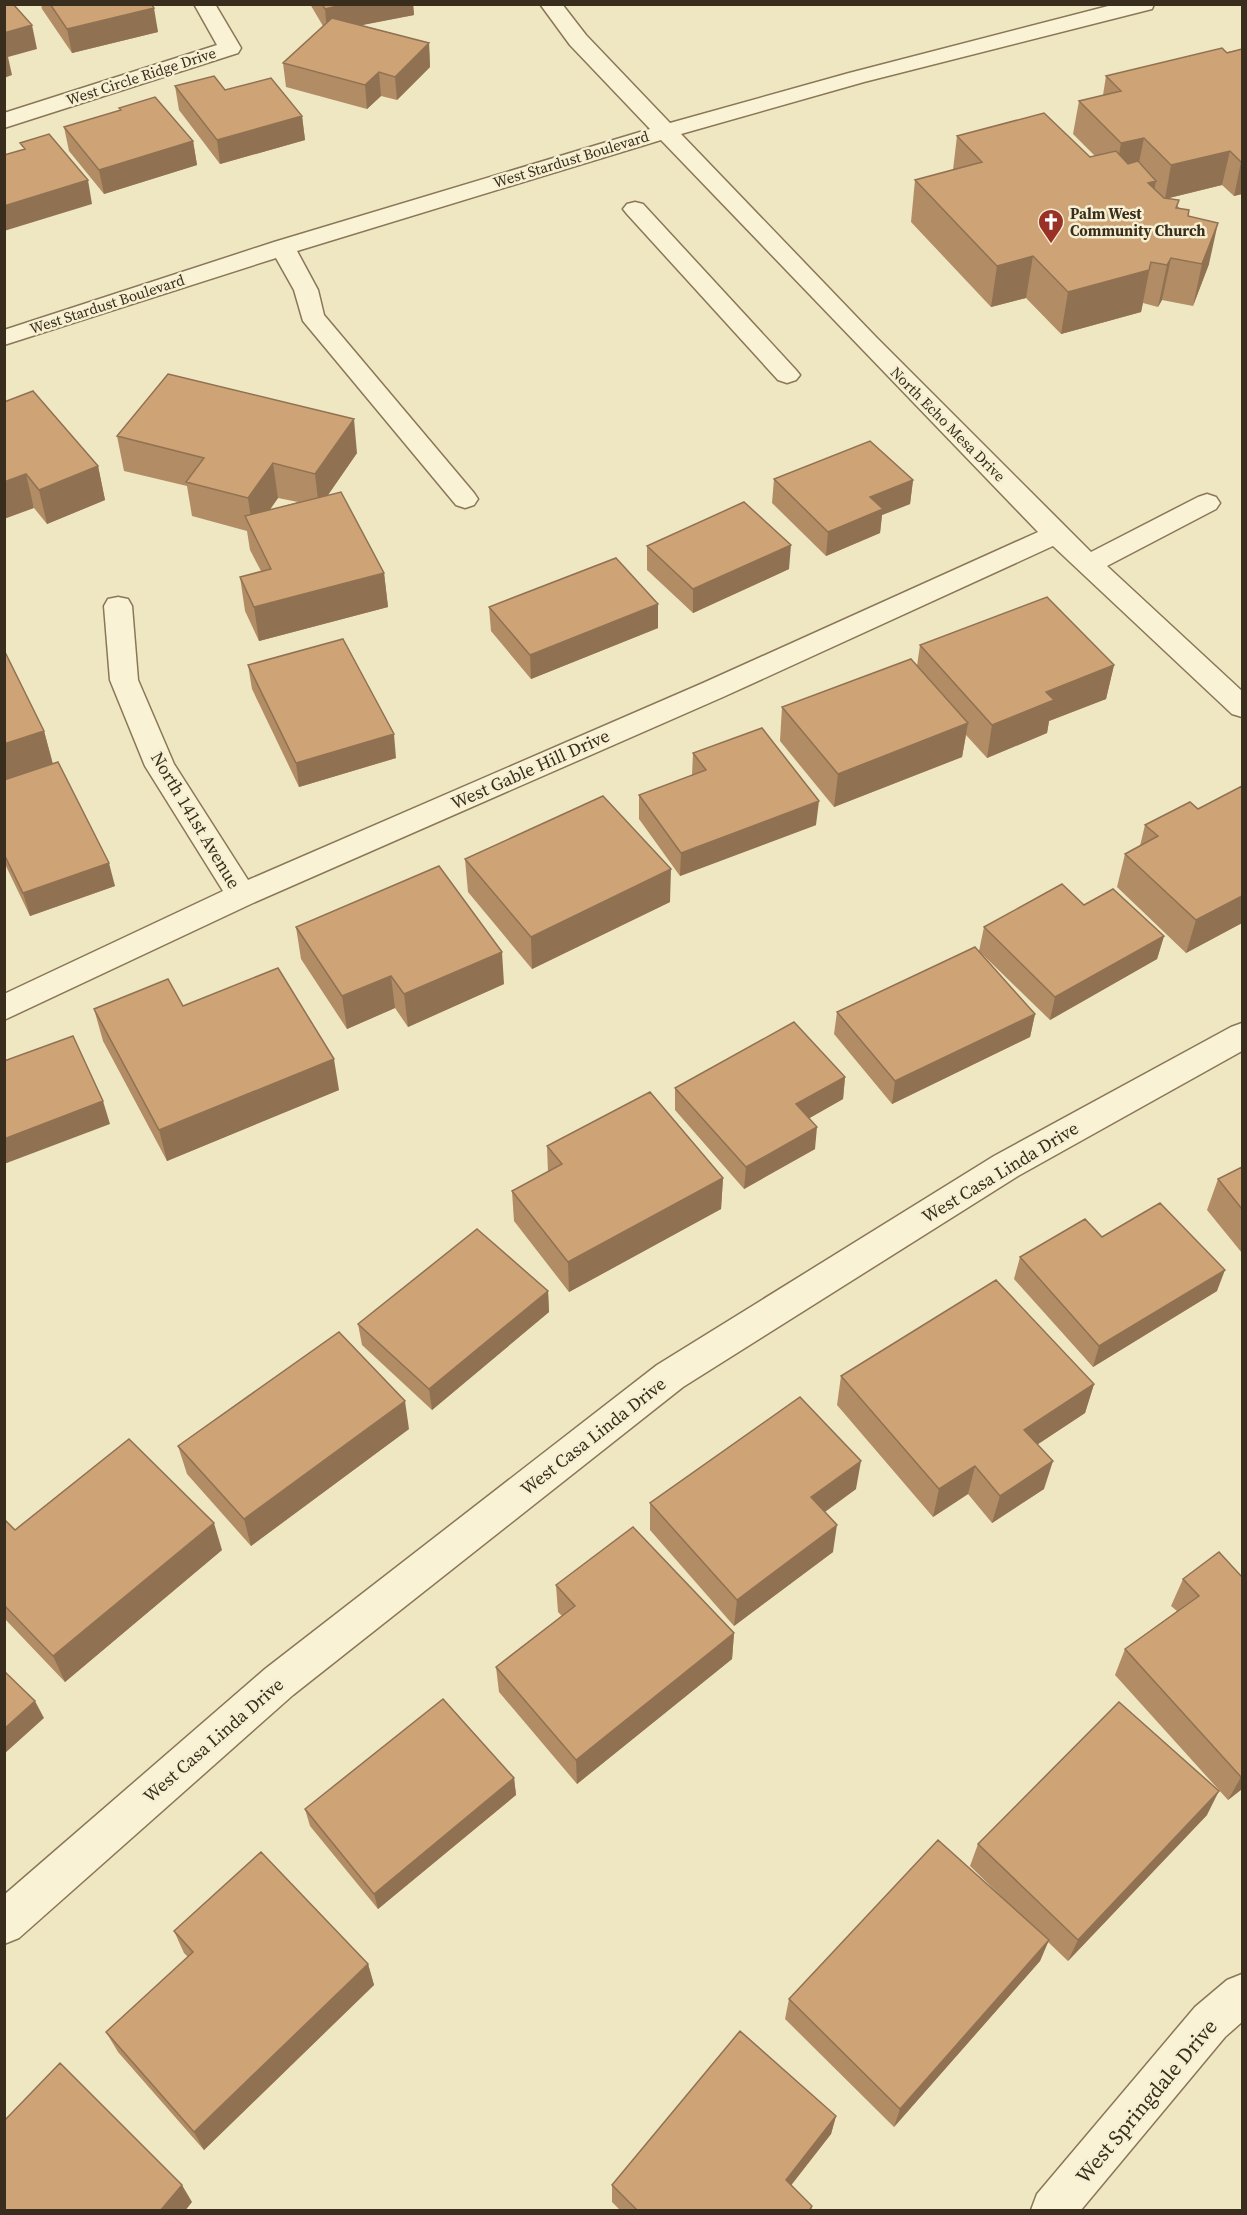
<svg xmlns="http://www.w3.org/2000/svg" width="1247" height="2215" font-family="'Source Serif 4',serif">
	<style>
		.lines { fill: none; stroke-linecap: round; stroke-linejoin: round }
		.minor-casing { stroke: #897758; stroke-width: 3 }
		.minor { fill: #faf2d5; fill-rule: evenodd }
		.wall { fill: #b18c65; fill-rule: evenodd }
		.shaded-wall { fill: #907253 }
		.building { fill: #cea376; stroke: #907253; stroke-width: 1.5 }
		.labels { text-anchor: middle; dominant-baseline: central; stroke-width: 5; stroke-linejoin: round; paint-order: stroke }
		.far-street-label { font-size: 15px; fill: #392d1d; stroke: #f6efd1 }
		.far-poi-label { font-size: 15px; font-weight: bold; fill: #392d1d; stroke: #f6efd1; text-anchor: start }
		.street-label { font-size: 18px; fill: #392d1d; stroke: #f6efd1 }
		.near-street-label { font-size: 21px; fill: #392d1d; stroke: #f6efd1 }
	</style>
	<rect width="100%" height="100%" fill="#efe6c2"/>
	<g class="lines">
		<defs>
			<path id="minor" d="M194 4H215L241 48 238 53 4 128V113L217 45Z
				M540 4H562L586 35 670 123 849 73 1116 4H1154L1152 9 864 82 681 134 876 337 1091 552 1198 497 1207 494 1216 497 1220 503 1216 509 1107 566 1242 691V717L1232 714 1053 546 723 697 253 903 4 1020V994L223 891 145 766 110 680 104 606 108 599 118 597 128 599 132 606 138 680 174 764 248 880 703 683 1038 532 661 140 297 251 318 290 324 315 474 493 478 499 474 505 465 508 456 505 303 321 294 290 276 258 4 345V330L274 242 650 129 570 45Z
				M635 202 643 204 796 370 800 375 796 380 787 383 778 380 627 214 623 209 627 204Z
				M1242 1023V1051L1018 1176 683 1387 293 1695 19 1938 4 1944V1895L265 1669 657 1365 994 1156 1231 1027Z
				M1242 1974V2022L1225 2037 1081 2210H1031L1037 2194 1195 2007 1227 1980Z"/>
		</defs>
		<use href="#minor" class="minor-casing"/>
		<use href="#minor" class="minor"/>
	</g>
	<path class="wall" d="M41 4H151L158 32 72 53 42 9Z
		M310 4H413L414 15 361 25 429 43 430 67 397 100 381 96 367 109 286 87 283 63 323 26Z
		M1242 49V194L1234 196 1222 185 1169 198 1188 216 1209 264 1193 306 1162 300 1158 307 1143 303 1141 312 1061 334 1026 298 991 307 911 222 915 180 953 170 957 136 1090 157 1095 156 1073 134 1079 101 1103 95 1106 76Z
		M175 86 225 90 302 116 305 140 220 164 179 110Z
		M119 108 193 141 197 165 104 194 69 151 64 127 120 110Z
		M4 402 98 466 105 500 47 524 34 508Z
		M117 436 357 453 328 495 384 573 388 607 259 641 245 611 240 577 261 571 250 550 247 531 192 516 187 486 124 471ZM278 498 298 502 270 510Z
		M774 479 913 480 910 504 882 515 880 533 826 556 772 503Z
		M647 546 789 569 693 613 647 570Z
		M489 607 658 628 531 679 491 631Z
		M920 645 1114 665 1106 699 1049 721 1047 733 987 758 966 735 962 757 834 807 780 741 782 707 917 666Z
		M4 650 44 731 53 764 115 886 30 916 4 862Z
		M248 665 396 758 299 787 252 689Z
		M693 753 816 825 680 876 639 819V795L692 775Z
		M1242 786V923L1186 953 1117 887 1125 854 1140 846 1145 825 1198 809Z
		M465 859 670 902 532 969 468 892Z
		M1084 905 1164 936 1157 959 1050 1020 979 951 984 927Z
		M296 927 504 984 408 1027 395 1008 347 1029 301 959Z
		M183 1006 339 1090 167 1161 103 1041 94 1009Z
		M837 1012 1035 1014 1030 1037 892 1104 834 1034Z
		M845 1077 843 1099 809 1118 815 1149 744 1189 675 1110V1088Z
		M547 1146 723 1178 721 1209 569 1292 514 1221 512 1191 548 1172Z
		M1242 1167V1253L1207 1210 1218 1179Z
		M1102 1237 1217 1291 1093 1367 1014 1279 1020 1257Z
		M548 1291 549 1312 432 1410 362 1345 358 1324Z
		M841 1376 1094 1384 1085 1413 1038 1444 1044 1489 992 1523 968 1494 933 1517 837 1405Z
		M409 1429 251 1546 187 1474 178 1446Z
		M856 1489 825 1512 833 1552 734 1626 650 1530V1503Z
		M4 1519 15 1530 222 1550 65 1682 4 1618Z
		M1242 1577V1789L1228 1800 1115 1675 1125 1649 1177 1611 1171 1606 1183 1579Z
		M556 1585 734 1633 732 1659 577 1784 499 1692 496 1667 562 1616 558 1612Z
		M514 1778 516 1795 378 1909 310 1826 305 1809Z
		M1207 1815 1068 1961 1048 1942 1040 1961 894 2127 785 2019 789 1999 1009 1904 970 1866 978 1844Z
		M174 1931 368 1964 374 1985 204 2150 118 2052 106 2032 188 1957 184 1953Z
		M836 2116 831 2134 791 2185 812 2206 811 2211H621L612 2202V2185Z"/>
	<path class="shaded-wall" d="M346 4H413L414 15 327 32 325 9Z
		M154 8 158 32 72 53 67 29Z
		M32 25 37 49 8 57 12 75 4 78V33Z
		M429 43 430 67 397 100 395 77Z
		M379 72 381 96 367 109 365 85Z
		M302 116 305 140 220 164 217 140Z
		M1144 138 1137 172 1115 177 1121 143Z
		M193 141 197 165 104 194 99 170Z
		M1230 151 1222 185 1165 199 1171 165Z
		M1241 162H1242V194L1234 196Z
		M88 180 92 204 4 231V206Z
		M1156 181 1148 223V183Z
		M1218 223 1209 264 1193 306 1202 264Z
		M1033 256 1026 298 991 307 997 266Z
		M1171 258 1162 300 1158 307 1167 265Z
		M1151 262 1141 312 1061 334 1068 292Z
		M354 419 357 453 319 508 315 474Z
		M273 463 278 498 253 532 248 498Z
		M98 466 105 500 47 524 39 490Z
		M26 474 34 508 4 519V482Z
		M913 480 910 504 882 515 880 533 826 556 828 532 870 497Z
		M791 545 789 569 693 613V589Z
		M384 573 388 607 259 641 254 607Z
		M658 604V628L531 679 530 655Z
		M1114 665 1106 699 1049 721 1047 733 987 758 992 725 1046 692Z
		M968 723 962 757 834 807 838 774Z
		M44 731 53 765 4 780V744Z
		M394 734 396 758 299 787 296 763Z
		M819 801 816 825 680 876 681 853Z
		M109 863 115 886 30 916 23 893Z
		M671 869 670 902 532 969 531 937Z
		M1242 896V923L1186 953 1196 920Z
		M1164 936 1157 959 1050 1020 1055 997Z
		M502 952 504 984 408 1027 404 994Z
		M391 976 395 1008 347 1029 342 996Z
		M1035 1014 1030 1037 892 1104 895 1081Z
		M334 1059 339 1090 167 1161 159 1130Z
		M845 1077 843 1099 794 1127 796 1104Z
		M103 1101 110 1124 4 1164V1139Z
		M817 1127 815 1149 744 1189 746 1167Z
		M723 1178 721 1209 569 1292 568 1262Z
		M1225 1270 1217 1291 1093 1367 1099 1346Z
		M548 1291 549 1312 432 1410 429 1389Z
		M1094 1384 1085 1413 1017 1458 1024 1430Z
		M405 1401 409 1429 251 1546 244 1519Z
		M861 1461 856 1489 808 1524 811 1497Z
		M1053 1461 1044 1489 992 1523 1000 1496Z
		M975 1466 968 1494 933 1517 939 1489Z
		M214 1523 222 1550 65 1682 53 1656Z
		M837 1525 833 1552 734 1626 737 1600Z
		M734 1633 732 1659 577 1784 576 1760Z
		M35 1701 44 1718 4 1754V1729Z
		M1242 1776V1789L1228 1800 1241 1777Z
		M514 1778 516 1795 378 1909 374 1894Z
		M1219 1791 1207 1815 1068 1961 1078 1940Z
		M1049 1940 1040 1961 894 2127 900 2109Z
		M368 1964 374 1985 204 2150 194 2132Z
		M836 2116 831 2134 782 2197 786 2180Z
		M182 2185 192 2202 185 2211H160Z"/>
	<path class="building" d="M4 4H13L32 25 4 33Z
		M50 4H151L154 8 67 29Z
		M322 4H346L325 9Z
		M332 18 429 43 395 77 379 72 365 85 283 63Z
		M1222 48 1227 53 1242 49V162H1241L1230 151 1171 165 1144 138 1121 143 1079 101 1121 91 1106 76Z
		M214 76 225 90 271 78 302 116 217 140 175 86Z
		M155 97 193 141 99 170 64 127 121 110 119 108Z
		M1044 113 1090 157 1116 151 1128 164 1138 161 1156 181 1148 183 1164 198 1179 200 1176 208 1189 210 1188 216 1218 223 1202 264 1171 258 1167 265 1151 262 1149 270 1068 292 1033 256 997 266 915 180 982 162 957 136Z
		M49 134 88 180 4 206V155L25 149 20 143Z
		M168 374 354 419 315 474 273 463 248 498 186 482 204 458 117 436Z
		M33 391 98 466 39 490 26 474 4 482V402Z
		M870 441 913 480 870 497 883 509 828 532 774 479Z
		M341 492 384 573 254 607 240 577 271 569 245 516Z
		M744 502 791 545 693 589 647 546Z
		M616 558 658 604 530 655 489 607Z
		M1047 597 1114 665 1046 692 1054 700 992 725 920 645Z
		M343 639 394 734 296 763 248 665Z
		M4 650 44 731 4 744Z
		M911 659 968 723 838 774 782 707Z
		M762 728 819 801 681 853 639 795 706 770 693 753Z
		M58 762 109 863 23 893 4 854V780Z
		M1242 786V896L1196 920 1125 854 1158 836 1145 825 1190 802 1198 809Z
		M603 796 671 869 531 937 465 859Z
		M439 866 502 952 404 994 391 976 342 996 296 927Z
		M1062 884 1084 905 1113 889 1164 936 1055 997 984 927Z
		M975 947 1035 1014 895 1081 837 1012Z
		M278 968 334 1059 159 1130 94 1009 168 979 183 1006Z
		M794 1022 845 1077 796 1104 817 1127 746 1167 675 1088Z
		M73 1036 103 1101 4 1139V1061Z
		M650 1092 723 1178 568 1262 512 1191 562 1164 547 1146Z
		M1242 1167V1209L1218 1179Z
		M1160 1203 1225 1270 1099 1346 1020 1257 1085 1219 1102 1237Z
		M477 1229 548 1291 429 1389 358 1324Z
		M996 1280 1094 1384 1024 1430 1053 1461 1000 1496 975 1466 939 1489 841 1376Z
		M339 1332 405 1401 244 1519 178 1446Z
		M800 1397 861 1461 811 1497 837 1525 737 1600 650 1503Z
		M129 1439 214 1523 53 1656 4 1605V1519L15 1530Z
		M633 1527 734 1633 576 1760 496 1667 575 1606 556 1585Z
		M1219 1552 1242 1577V1776L1241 1777 1125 1649 1199 1596 1183 1579Z
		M4 1671 35 1701 4 1729Z
		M443 1699 514 1778 374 1894 305 1809Z
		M1119 1702 1219 1791 1078 1940 978 1844Z
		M938 1840 1049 1940 900 2109 789 1999Z
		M261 1852 368 1964 194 2132 106 2032 193 1952 174 1931Z
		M740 2031 836 2116 786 2180 812 2206 809 2211H638L612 2185Z
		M60 2063 182 2185 160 2211H4V2121Z"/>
	<defs>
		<symbol id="church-pin" viewBox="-11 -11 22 30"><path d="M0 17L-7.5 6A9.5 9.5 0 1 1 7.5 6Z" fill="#9a3127" stroke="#f6efd1"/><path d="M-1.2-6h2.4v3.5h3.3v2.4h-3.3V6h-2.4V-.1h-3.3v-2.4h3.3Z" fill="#fff"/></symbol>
	</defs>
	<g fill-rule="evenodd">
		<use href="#church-pin" x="1036" y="207" width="30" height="40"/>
	</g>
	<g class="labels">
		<g class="far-street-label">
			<text transform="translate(141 76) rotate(-18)">West Circle Ridge Drive</text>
			<text transform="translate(571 159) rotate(-17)">West Stardust Boulevard</text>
			<text transform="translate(107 304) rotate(-18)">West Stardust Boulevard</text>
			<text transform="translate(948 424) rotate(45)">North Echo Mesa Drive</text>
		</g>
		<g class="far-poi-label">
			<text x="1070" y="213">Palm West<tspan x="1070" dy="17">Community Church</tspan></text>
		</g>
		<g class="street-label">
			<text transform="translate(530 769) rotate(-24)">West Gable Hill Drive</text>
			<text transform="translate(196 820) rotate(59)">North 141st Avenue</text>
			<text transform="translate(1000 1172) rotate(-31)">West Casa Linda Drive</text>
			<text transform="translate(593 1436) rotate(-38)">West Casa Linda Drive</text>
			<text transform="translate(213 1740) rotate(-41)">West Casa Linda Drive</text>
		</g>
		<g class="near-street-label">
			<text transform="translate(1146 2101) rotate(-50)">West Springdale Drive</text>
		</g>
	</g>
	<rect width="1247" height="2215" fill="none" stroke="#392d1d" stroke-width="12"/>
</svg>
